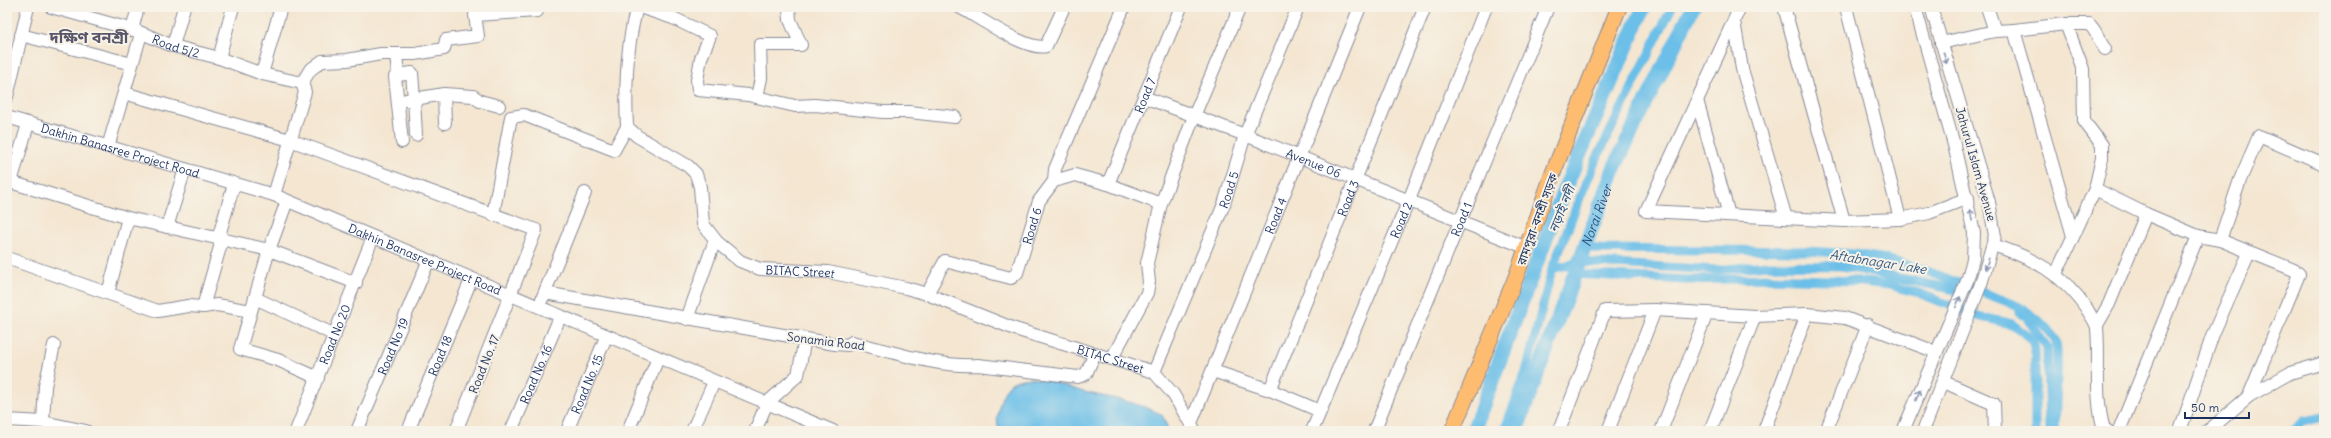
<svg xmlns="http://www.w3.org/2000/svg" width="2331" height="438" font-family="Delius,'Noto Sans Bengali',sans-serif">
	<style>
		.water { fill: #6cbfe8; stroke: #4477a3 }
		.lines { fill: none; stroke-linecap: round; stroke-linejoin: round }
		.canal { stroke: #6cbfe8; stroke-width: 9 }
		.river { stroke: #6cbfe8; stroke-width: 15 }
		.minor-casing { stroke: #888a98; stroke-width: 14 }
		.major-casing { stroke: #888a98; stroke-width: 17 }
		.minor { stroke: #fff; stroke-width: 12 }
		.major { stroke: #febc70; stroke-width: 15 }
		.oneway { stroke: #8d97ae }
		.labels { text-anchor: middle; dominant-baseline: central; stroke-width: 4; stroke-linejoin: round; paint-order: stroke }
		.street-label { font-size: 12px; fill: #1b2f5e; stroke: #f7f3e8 }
		.water-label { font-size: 13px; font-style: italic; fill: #2f5380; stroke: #f7f3e8 }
		.district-label { font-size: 16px; font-weight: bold; fill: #59566a; stroke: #f7f3e8 }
	</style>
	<rect width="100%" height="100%" fill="#f7f3e8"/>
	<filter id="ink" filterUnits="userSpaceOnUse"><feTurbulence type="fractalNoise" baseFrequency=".025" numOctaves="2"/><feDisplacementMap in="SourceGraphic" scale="8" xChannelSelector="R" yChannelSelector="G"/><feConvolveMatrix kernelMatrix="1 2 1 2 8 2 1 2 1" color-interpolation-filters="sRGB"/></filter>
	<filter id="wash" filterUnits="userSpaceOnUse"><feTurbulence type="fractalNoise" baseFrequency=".012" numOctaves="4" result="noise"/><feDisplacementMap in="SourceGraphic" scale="16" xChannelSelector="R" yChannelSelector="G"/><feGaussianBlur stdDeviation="0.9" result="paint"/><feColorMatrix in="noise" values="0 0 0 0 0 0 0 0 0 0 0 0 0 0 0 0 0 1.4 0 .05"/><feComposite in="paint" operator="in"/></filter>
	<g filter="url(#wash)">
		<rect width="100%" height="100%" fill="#f4e6d1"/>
		<path class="water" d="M1031 378C1051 380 1069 388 1088 393 1114 399 1139 402 1162 415L1169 431H1000C993 421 1001 392 1010 384 1016 379 1024 379 1031 378Z"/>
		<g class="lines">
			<path class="canal" d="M1552 269 1579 262 1717 270 1767 265 1842 266 1961 291
				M2019 313 2026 316 2047 348 2049 431
				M1504 431 1526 372 1552 269 1577 205 1594 164 1672 7
				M2035 431V351L2032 339 2012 324 1977 316 1919 293 1889 285 1854 281 1769 278 1686 280 1574 274 1585 246 1597 249 1808 251 1856 254 1885 259 1919 268 2016 305C2030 312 2046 325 2055 339 2060 348 2055 416 2055 431
				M2293 431 2304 421 2324 417"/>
			<g class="river">
				<path d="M1473 431 1564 190 1644 7"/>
				<path id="s1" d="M1516 431 1615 166 1693 7"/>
			</g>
		</g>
	</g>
	<g filter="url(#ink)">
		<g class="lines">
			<defs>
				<g id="minor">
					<path id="s2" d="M51 7 137 31 173 46 219 58 262 74 302 83"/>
					<path id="s3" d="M637 7C626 46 625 86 627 127L637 136 688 166 696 174 700 187 703 224 717 242 740 261 760 269 828 272 906 288 927 294 1015 329 1154 372"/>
					<path d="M640 7 673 18 710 36 701 58 697 80 698 90 748 95 795 106 815 105 883 112H909L955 117"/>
					<path d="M959 7C977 16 1028 52 1046 46L1064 7"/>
					<path d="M1740 7 1646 211 1844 221 1900 219 1929 213 1968 198"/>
					<path d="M1784 7 1844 221"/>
					<path d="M1846 7 1900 219"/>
					<path d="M1987 7 1995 31"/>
					<path d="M1734 21 1742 69 1786 218"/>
					<path d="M2066 24H2089C2097 31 2098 40 2105 49"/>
					<path d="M132 30 138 7"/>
					<path d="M2014 30 2066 24 2083 69 2084 121 2102 145V158L2095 189 2056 274"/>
					<path d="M21 35 132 64"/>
					<path d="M1941 43 1995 31 2014 30 2073 236"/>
					<path d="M173 46 184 7"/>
					<path d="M396 54 398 75 395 77 402 142"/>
					<path d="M219 58 233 7"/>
					<path d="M262 74 281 7"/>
					<path d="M398 75 412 73 414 99 444 94 473 96 480 101 499 106"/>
					<path d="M302 83 310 70 322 61 347 60 381 54H415L444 49 446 40 478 36 475 15 537 11 538 7"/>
					<path d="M124 93 290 140 536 230 456 431"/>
					<path d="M444 94 445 123"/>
					<path d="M7 97 28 7"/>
					<path d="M757 97 761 78 760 45H801L790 20 789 7"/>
					<path id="s4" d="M1144 97 1245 135 1527 248"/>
					<path d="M406 100 414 99 416 135"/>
					<path d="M1697 100 1729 215"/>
					<path id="s5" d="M7 117 274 195 833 431"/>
					<path d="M108 147 141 34"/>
					<path d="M7 181 128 218 269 250 356 283"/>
					<path d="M1054 181 1055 169 1124 7"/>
					<path d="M11 182 28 124"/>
					<path id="s6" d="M1108 184 1181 7"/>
					<path d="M2095 189 2146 214 2198 236 2220 240 2294 270 2299 274 2249 396"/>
					<path d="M274 195 305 92 302 83"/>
					<path d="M287 201 269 250 240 349 278 360 318 378"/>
					<path d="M493 215 511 117 524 115 614 150 627 127"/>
					<path d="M167 227 185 169"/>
					<path d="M218 239 234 184"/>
					<path d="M2220 240 2240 180 2259 136 2324 164"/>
					<path d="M1993 245C2031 257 2064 274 2087 309 2090 315 2096 322 2097 328 2100 360 2094 397 2104 429L2108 431"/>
					<path d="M7 258 158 311 188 306 203 307 222 240"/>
					<path d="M108 293 128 218"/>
					<path d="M545 293 835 344 848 345 852 342C890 351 939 368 978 365L1078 377 1086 374 1095 353"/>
					<path id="s7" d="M927 294 945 261 1011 278 1017 273 1039 201 1054 181 1075 175 1108 184 1161 204 1194 116 1240 7"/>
					<path d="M255 298 335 335"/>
					<path d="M542 299 585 193"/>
					<path d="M203 307 217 305 251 311"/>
					<path d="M687 319 715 240"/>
					<path d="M2097 325 2109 304 2146 214"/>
					<path d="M1112 358 1147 293 1149 282 1147 263 1161 204"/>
					<path d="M1213 371 1270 390 1320 411"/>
					<path id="s8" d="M1154 372 1224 204 1245 135 1298 7"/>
					<path d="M1154 372 1173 394 1195 431"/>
					<path d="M1944 382 1994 404 1995 431"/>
					<path id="s9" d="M1270 390 1425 7"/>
					<path d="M7 420 43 422 86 431"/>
					<path d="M43 422 45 386 54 345"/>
					<path id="s10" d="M1191 423 1360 7"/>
					<path id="s11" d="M296 431 373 237"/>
					<path id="s12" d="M357 431 428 262"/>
					<path id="s13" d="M408 431 471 280"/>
					<path id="s14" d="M511 431 560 317"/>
					<path id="s15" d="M567 431 606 337"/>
					<path d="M628 431 658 358"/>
					<path d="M692 431 714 382"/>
					<path d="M755 431 767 403 798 375 805 339"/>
					<path id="s16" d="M1312 431 1409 200 1486 7"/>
					<path id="s17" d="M1374 431 1548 7"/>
					<path d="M1559 431 1605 311 1655 310 1755 316 1807 314 1845 318 1936 352"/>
					<path d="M1608 431 1655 310"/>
					<path d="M1661 431 1707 313"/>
					<path d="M1710 431 1755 316"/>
					<path d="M1764 431 1807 314"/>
					<path d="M1826 431 1868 325"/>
					<path d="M1903 431 1967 281 1973 259 1974 233 1954 145 1915 7"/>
					<path d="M1923 431 1981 284 1995 236 1989 202 1931 7"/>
					<path d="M2119 431 2198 236"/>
					<path d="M2180 431 2213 334 2249 253"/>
					<path d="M2208 431 2249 396 2290 373 2324 363"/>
				</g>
				<path id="major" d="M1452 431 1516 277 1553 173 1619 7"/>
			</defs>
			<use href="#minor" class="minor-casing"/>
			<use href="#major" class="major-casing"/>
			<use href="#minor" class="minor"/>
			<use href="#major" class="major"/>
		</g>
		<defs><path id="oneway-shaft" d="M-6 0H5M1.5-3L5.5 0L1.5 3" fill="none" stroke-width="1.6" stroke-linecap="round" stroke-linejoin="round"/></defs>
		<g class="oneway">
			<use href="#oneway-shaft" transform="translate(1945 58) rotate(74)"/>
			<use href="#oneway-shaft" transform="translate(1971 215) rotate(-101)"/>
			<use href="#oneway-shaft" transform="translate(1987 264) rotate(107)"/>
			<use href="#oneway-shaft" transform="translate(1958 302) rotate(-67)"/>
			<use href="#oneway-shaft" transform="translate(1918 395) rotate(-68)"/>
		</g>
	</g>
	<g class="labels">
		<g class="street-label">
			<text stroke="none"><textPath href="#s2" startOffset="131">Road 5/2</textPath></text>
			<text stroke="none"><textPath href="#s6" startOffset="96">Road 7</textPath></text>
			<text stroke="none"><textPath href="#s5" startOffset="118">Dakhin Banasree Project Road</textPath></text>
			<text stroke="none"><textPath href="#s4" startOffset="182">Avenue 06</textPath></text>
			<text transform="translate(1976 164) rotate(74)">Jahurul Islam Avenue</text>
			<text stroke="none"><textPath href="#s8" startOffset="197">Road 5</textPath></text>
			<text stroke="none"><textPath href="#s9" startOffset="207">Road 3</textPath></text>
			<text stroke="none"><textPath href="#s10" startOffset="224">Road 4</textPath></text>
			<text stroke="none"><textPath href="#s17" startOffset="229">Road 1</textPath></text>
			<text transform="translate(1537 219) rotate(-70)">রামপুরা-বনশ্রী সড়ক</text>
			<text stroke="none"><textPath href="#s16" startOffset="229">Road 2</textPath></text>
			<text stroke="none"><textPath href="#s7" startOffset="163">Road 6</textPath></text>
			<text stroke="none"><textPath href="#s5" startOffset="442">Dakhin Banasree Project Road</textPath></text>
			<text stroke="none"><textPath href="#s3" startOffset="370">BITAC Street</textPath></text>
			<text stroke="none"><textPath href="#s11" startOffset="104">Road No 20</textPath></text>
			<text transform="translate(826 341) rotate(7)">Sonamia Road</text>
			<text stroke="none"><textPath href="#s12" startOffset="92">Road No 19</textPath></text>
			<text stroke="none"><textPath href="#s13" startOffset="82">Road 18</textPath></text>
			<text stroke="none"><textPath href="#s3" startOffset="694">BITAC Street</textPath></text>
			<text transform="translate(484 364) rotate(-68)">Road No. 17</text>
			<text stroke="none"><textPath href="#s14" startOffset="62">Road No. 16</textPath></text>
			<text stroke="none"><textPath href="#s15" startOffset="51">Road No. 15</textPath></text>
		</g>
		<g class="water-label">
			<text transform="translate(1562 209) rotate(-68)">নড়াই নদী</text>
			<text stroke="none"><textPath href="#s1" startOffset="230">Norai River</textPath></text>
			<text transform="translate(1878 262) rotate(9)">Aftabnagar Lake</text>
		</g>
		<g class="district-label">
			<text x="89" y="37">দক্ষিণ বনশ্রী</text>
		</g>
	</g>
	<rect width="2331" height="438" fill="none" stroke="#f7f3e8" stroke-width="24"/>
	<path d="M2185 412v6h64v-6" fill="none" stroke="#1b2f5e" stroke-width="2"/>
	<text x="2191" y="412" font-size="12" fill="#1b2f5e" stroke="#f7f3e8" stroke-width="3" paint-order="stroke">50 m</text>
</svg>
